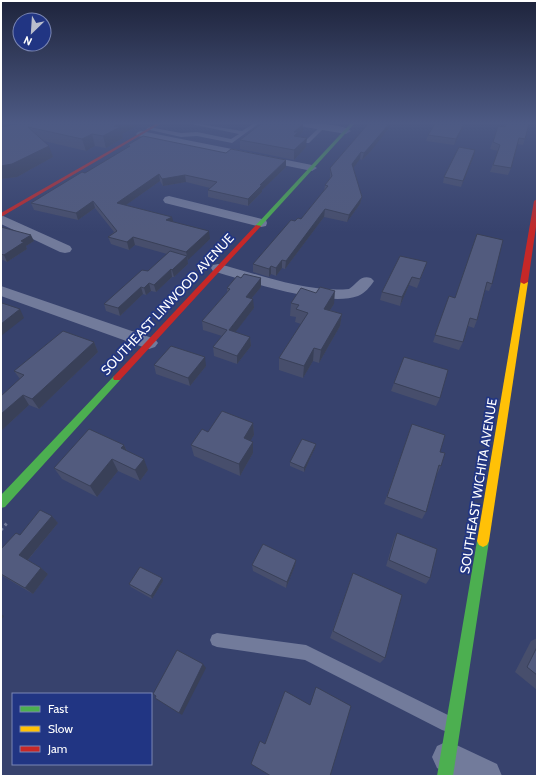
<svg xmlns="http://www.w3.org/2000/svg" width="538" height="777" font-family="Cabin,sans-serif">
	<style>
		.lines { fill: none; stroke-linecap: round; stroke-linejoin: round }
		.path { stroke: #727b9b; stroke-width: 3; stroke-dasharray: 2.5 3.5; stroke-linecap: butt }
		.lane { fill: #727b9b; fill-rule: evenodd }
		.street { fill: #727b9b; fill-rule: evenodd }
		.fast { fill: #4caf50; fill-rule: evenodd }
		.slow { fill: #ffc107; fill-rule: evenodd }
		.jam { fill: #c62828; fill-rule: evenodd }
		.wall { fill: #474e6c }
		.shaded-wall { fill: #394058 }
		.building { fill: #525b7e; stroke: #394058 }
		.labels { text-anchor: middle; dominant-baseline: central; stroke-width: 3.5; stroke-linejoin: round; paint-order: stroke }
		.street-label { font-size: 13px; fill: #fff; stroke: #213583 }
	</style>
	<rect width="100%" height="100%" fill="#37426d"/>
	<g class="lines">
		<path class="path" d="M1 530 7 523"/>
		<path class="lane" d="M191 124H199L242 131 253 124H258L232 143 197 136 181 137 146 129 149 127 181 133 197 132 231 139 239 134Z
			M321 126 325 127 309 143H305V141Z
			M217 633 306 645 454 718 456 724 454 730 448 732 442 730 305 660 217 647 212 645 210 640 212 635Z"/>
		<path class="street" d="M301 124C312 124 343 123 351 131L346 134 305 127 302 126Z
			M141 131 312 165 317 168 312 171 138 136 136 134 138 132Z
			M169 196 266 220 267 223 266 226 261 227 165 203 163 200 165 197Z
			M1 215 70 246 72 249 70 252 65 253 60 252 1 224Z
			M218 264C260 274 305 293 349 289 358 283 360 275 371 278L374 281C370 287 365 293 358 296 327 308 246 281 213 271L211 268 213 265Z
			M1 286 155 339 158 343 155 347 149 349 143 347 1 296Z
			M448 741 497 764 502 776H451L437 768 432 757 437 746Z"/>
		<path class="fast" d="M350 124H354L260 227H256V225Z
			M117 375 121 378 120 380 5 507 1 508V495L114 376Z
			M483 535 487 537 489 541 453 776H437L477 541 479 537Z"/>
		<path class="slow" d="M521 280H527L528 282 489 541 487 545 483 547 479 545 477 541Z"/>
		<path class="jam" d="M156 124H160L1 217V213Z
			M537 199V220L528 282 524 284 520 282 534 201Z
			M256 225 261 226 120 380H114L113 378 114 376Z"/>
	</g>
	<path class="wall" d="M1 124 122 134 123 138 106 148 95 146 86 151 44 141 53 157 17 177 1 179Z
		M368 124 371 151 362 160 360 159 353 168 362 197 360 204 347 222 324 217 285 269 282 268 276 276 271 274 269 277 253 272V264L295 221 301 219 324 191 325 185 330 178V168Z
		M465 124 454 145 426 141 428 135Z
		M498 126 525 139 523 145 517 144 511 168 508 175 490 172 498 151 490 149Z
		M303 132 298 136 306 147 294 160 240 149V140Z
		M126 146 286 167 262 190V192L248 206 208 197V190L210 188 186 182 163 186 160 181 126 205 173 222 210 239 187 260 188 264 174 277H172L156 292 151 291 146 295 143 294 120 316 106 311 104 304 148 271 167 254 135 245 129 250 111 244 108 237 114 232 95 208 78 220 34 210 31 203 85 173 127 148Z
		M474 156 461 187 443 183 444 177Z
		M1 227 34 241 26 246 27 249 7 262 3 260 1 261Z
		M477 234 492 284 489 291 485 290 477 320 474 328 468 326 463 342 459 350 433 342 449 296 455 298Z
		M424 270 417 288 409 285 400 306 380 300 382 292Z
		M241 278H261V287L252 298 254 308 235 332 250 337 251 346 237 364 214 356 213 347 222 336 203 330 202 321 227 292V288Z
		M291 303 334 304 330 310 342 314 340 326 319 363 313 361 303 378 279 370V358L301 324 295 322 296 317 290 316Z
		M94 342 98 352 39 409 29 405 1 431 20 379 14 371Z
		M154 365 206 366 190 386 156 374Z
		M394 383 440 398 436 406 391 391Z
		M253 423 254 435 250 441 253 453 240 476 194 456 191 445 208 432Z
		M412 424 440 452 441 466 437 474H436L426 512 422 519 384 504Z
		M316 444 315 448 304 472 290 466V462Z
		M124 445 127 451 148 470 140 481 118 471 97 497 62 479 54 468Z
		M52 516 58 523 28 560 41 568 48 574 33 594 1 575V549L20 535Z
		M397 533 430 578 426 584 386 566 394 539Z
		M296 560 295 566 286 588 253 571 252 565Z
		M353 573 385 658 380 663 330 638Z
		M163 581 152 599 131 587 129 584Z
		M537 638V690L515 672 531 641Z"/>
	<path class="shaded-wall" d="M1 124H35L1 133Z
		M119 124H141L122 134 123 138 106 148 103 136 114 126Z
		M303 124V132L297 137 294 145V132Z
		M389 124H392L371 151 362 160 364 153Z
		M464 124H465L454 145 456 139Z
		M92 134 95 146 86 151 82 139Z
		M307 138 306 147 294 160V150Z
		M49 146 53 157 17 177 1 179V166Z
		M475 150 474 156 461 187 463 181Z
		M361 152 360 159 351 171 352 164Z
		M286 160V167L262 190V192L248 206V199L260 185Z
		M159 174 160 181 119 210 117 203Z
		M185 175 186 182 163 186 162 179Z
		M362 197 360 204 347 222 349 215Z
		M93 201 95 208 78 220 76 213Z
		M325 209 324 217 285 269 286 261Z
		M172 217 174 224 166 220Z
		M209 231 210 239 188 260 186 252Z
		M31 235 34 241 26 246 27 249 7 262 4 255 21 241Z
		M133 237 135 245 129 250 127 242Z
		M187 256 188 264 174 277 172 270Z
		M282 260V268L276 276V268Z
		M271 266V274L269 277V269Z
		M171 269 172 277 156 292 154 285Z
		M412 277 409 285 400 306 402 297Z
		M261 278V287L246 305V297Z
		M149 283 151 291 146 295 144 288Z
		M141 287 143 294 120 316 118 308Z
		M335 291 334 304 323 321 324 309Z
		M253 299 254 308 230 339 229 330Z
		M20 309 24 318 1 336V324Z
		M342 314 340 326 319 363 321 350Z
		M250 337 251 346 237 364V356Z
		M94 342 98 352 39 409 32 399Z
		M314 348 313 361 303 378 304 366Z
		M205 357 206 366 190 386 188 378Z
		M23 395 29 405 1 431V414Z
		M253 423 254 435 245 450 244 438Z
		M253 442V453L240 476 239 464Z
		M316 444 315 448 304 472V468Z
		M124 445 129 456 121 448Z
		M112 459 118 471 97 497 90 486Z
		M144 459 148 470 140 481 135 470Z
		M52 516 58 523 26 562 19 555Z
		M296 560 295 566 286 588 287 582Z
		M41 568 48 574 33 594 25 588Z
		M162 578 163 581 152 599 151 596Z
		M1 614 4 616 1 620Z
		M203 664 206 668 182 715 179 713Z"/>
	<path class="building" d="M16 124H119L114 126 120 127 103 136 92 134 82 139 28 127 49 146 12 164 1 166V127Z
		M261 124H303L294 132H298L294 136 307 138 294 150 240 140Z
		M368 124H389L372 144 364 153 361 152 352 164 362 197 349 215 325 209 286 261 282 260 276 268 271 266 269 269 253 264 291 220 295 221 298 218 301 219 322 193 328 186 325 185 332 176 330 168Z
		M435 124H464L456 139 428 135Z
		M506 124H529L525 139 519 138 511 168 493 165 500 145 493 142 498 126 505 127Z
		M143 136 226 153 231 149 286 160 260 185H262L248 199 208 190 217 182 185 175 162 179 159 174 117 203 172 217 166 220 209 231 186 252 133 237 127 242 108 237 117 231 93 201 76 213 31 203 82 172 85 173 130 146H126Z
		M459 147 475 150 463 181 444 177Z
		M1 227 31 235 21 241 24 242 4 255 1 254Z
		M477 234 503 240 492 284 487 282 477 320 470 318 463 342 435 335 449 296 455 298Z
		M170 251 187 256 172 270 171 269 154 285 149 283 144 288 141 287 118 308 104 304 142 270 148 271Z
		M400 256 427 262 420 279 412 277 402 297 382 292Z
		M244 274 261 278 246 297 253 299 229 330 250 337 237 356 213 347 227 330 202 321 230 289 227 288 237 276 241 278Z
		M320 287 335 291 324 309 342 314 321 350 314 348 304 366 279 358 308 313 296 309 299 305 291 303 301 288 316 293Z
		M2 303 20 309 1 324V304Z
		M63 331 94 342 32 399 23 395 1 414V396L24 375 14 371Z
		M171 346 205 357 188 378 154 365Z
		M404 357 448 370 440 398 394 383Z
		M222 411 253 423 244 438 253 442 239 464 191 445 202 429 208 432Z
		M412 424 445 435 440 452 445 453 441 466 439 465 426 512 387 497Z
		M89 429 124 445 121 448 144 459 135 470 112 459 90 486 54 468Z
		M302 439 316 444 304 468 290 462Z
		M40 510 52 516 19 555 41 568 25 588 1 574V549L16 533 20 535Z
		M397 533 437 549 430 578 389 560Z
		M263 544 296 560 287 582 252 565Z
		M140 567 162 578 151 596 129 584Z
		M353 573 402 595 385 658 333 631Z
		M537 647V675L527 667Z
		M177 650 203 664 179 713 155 698 156 696 153 694Z
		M316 687 351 706 330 776H271L251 764 260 741 265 744 285 691 310 705Z"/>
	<linearGradient id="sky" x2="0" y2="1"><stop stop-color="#1e243c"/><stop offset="0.53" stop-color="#4d5a84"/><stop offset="1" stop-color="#4d5a84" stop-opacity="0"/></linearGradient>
	<rect width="538" height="232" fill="url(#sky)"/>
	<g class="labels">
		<g class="street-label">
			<text transform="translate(167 304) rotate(-47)">SOUTHEAST LINWOOD AVENUE</text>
			<text transform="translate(478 486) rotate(-81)">SOUTHEAST WICHITA AVENUE</text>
		</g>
	</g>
	<rect width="538" height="777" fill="none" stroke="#ffffff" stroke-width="4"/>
	<rect x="12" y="693" width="140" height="72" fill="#213583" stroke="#7a86b5"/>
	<rect x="20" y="706" width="20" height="6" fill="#4caf50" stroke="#7a86b5"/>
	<text x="48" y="713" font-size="12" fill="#ffffff">Fast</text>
	<rect x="20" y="726" width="20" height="6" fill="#ffc107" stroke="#7a86b5"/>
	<text x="48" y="733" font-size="12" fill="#ffffff">Slow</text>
	<rect x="20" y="746" width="20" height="6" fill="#c62828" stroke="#7a86b5"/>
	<text x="48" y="753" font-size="12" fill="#ffffff">Jam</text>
	<g transform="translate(32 32) rotate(205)"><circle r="19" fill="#213583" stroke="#7a86b5"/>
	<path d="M0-3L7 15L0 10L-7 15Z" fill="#b9bdcc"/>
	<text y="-6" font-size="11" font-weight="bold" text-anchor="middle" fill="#ffffff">N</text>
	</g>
</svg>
